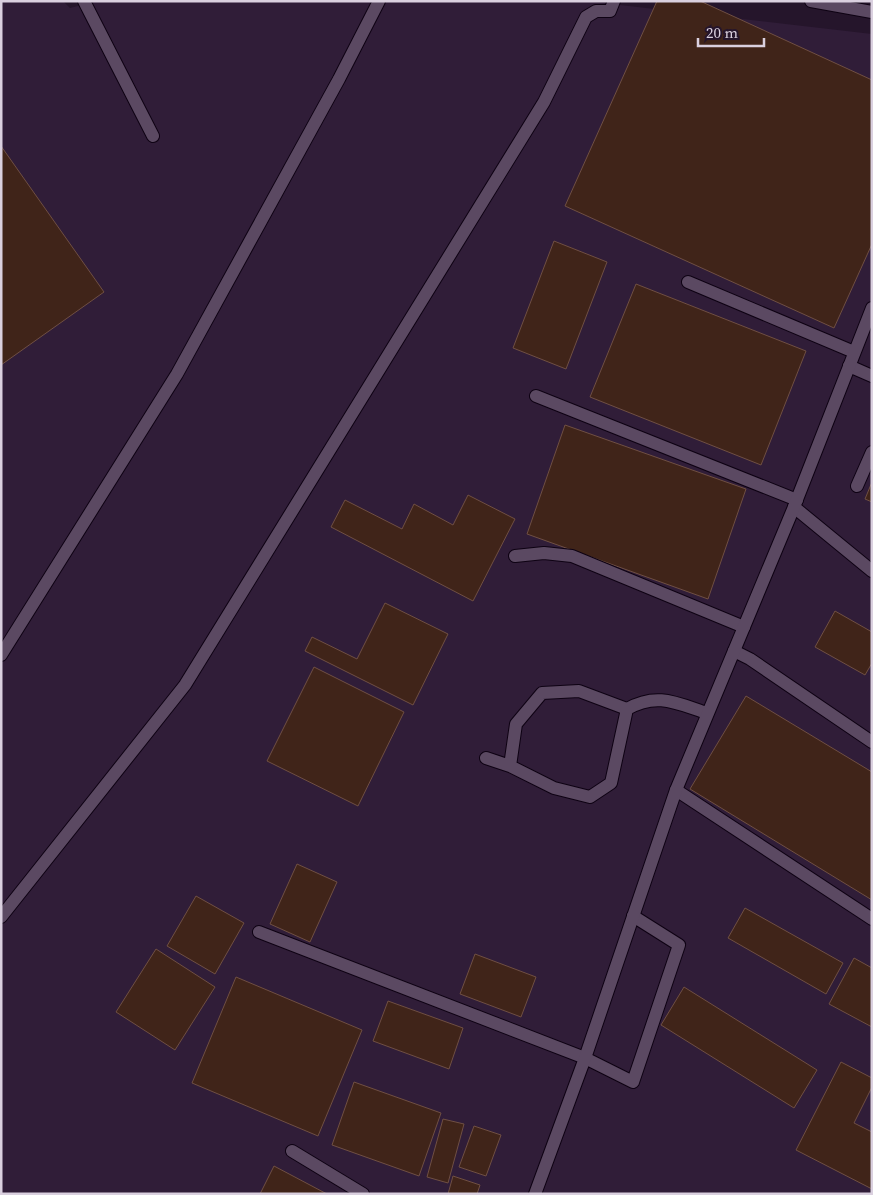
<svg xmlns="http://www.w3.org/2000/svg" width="873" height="1195" font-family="'Source Serif 4',serif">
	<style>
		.built { fill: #301d38 }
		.building { fill: #402419; stroke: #6f4f43 }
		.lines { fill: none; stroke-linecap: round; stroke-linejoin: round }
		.lane-casing { stroke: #0e0213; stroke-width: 14 }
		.street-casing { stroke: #0e0213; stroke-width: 14 }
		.secondary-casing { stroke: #0e0213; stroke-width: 14 }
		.lane { stroke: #5b4962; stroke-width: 12 }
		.street { stroke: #5b4962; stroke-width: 12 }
		.secondary { stroke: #5b4962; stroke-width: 12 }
	</style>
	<rect width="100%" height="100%" fill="#25152b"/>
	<path class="built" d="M1 1H63L70 8 98 1H585L872 34V1194H1Z"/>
	<path class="building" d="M657 1H700L872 80V244L834 328 565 206Z
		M1 146 104 292 1 365Z
		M554 241 607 262 566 369 513 348Z
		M636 284 806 351 761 465 590 397Z
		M565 425 746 489 708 599 527 534Z
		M872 482V502L865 499Z
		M468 495 515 519 473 601 331 527 345 500 402 529 414 504 453 525Z
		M385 603 448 634 413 705 305 651 312 637 357 659Z
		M835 611 872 632V663L865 675 815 647Z
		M314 667 404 712 358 806 267 761Z
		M746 696 872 772V900L690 789Z
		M297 864 337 882 310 942 270 924Z
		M196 896 244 923 215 974 167 946Z
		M745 908 843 963 826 994 728 938Z
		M156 949 215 987 175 1050 116 1012Z
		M475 954 536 977 521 1017 460 994Z
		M854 958 872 968V1027L829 1004Z
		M236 977 362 1030 318 1136 192 1083Z
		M684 987 817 1070 794 1108 661 1025Z
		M388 1001 463 1028 449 1069 373 1041Z
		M841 1062 872 1078V1087L854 1123 872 1132V1189L796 1150Z
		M354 1082 441 1113 419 1176 332 1145Z
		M443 1119 464 1124 448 1183 427 1177Z
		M474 1126 501 1135 486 1176 459 1167Z
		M274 1166 327 1194H260Z
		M453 1176 480 1185 477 1194H448Z"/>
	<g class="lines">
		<defs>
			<path id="lane" d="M84 1 153 136
				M688 282 854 352
				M849 366 872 376
				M536 396 797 500
				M857 486 872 452
				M794 507 872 571
				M515 556 544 553 572 556 744 627
				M734 651 750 659 872 742
				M1 655 177 374 339 79 379 1
				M486 758 510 766 554 788 590 797 611 783 627 709C657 692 676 703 707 713
				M510 766 516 724 542 693 579 691 627 709
				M676 790 872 919
				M259 932 585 1058 633 1082 679 945 633 916
				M292 1151 363 1194"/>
			<path id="street" d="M1 917 185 685 544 102 586 17 596 11H610L614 1"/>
			<path id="secondary" d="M811 1 872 12
				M535 1194 585 1058 676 790 794 507 872 308"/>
		</defs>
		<use href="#lane" class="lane-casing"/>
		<use href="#street" class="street-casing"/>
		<use href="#secondary" class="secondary-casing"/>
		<use href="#lane" class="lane"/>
		<use href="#street" class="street"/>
		<use href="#secondary" class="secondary"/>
	</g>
	<rect width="873" height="1195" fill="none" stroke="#dad0df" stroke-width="5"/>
	<path d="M698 38v8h66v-8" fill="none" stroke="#dad0df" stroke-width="2.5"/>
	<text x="706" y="38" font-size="15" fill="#dad0df" stroke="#25152b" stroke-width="4" paint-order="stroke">20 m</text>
</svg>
